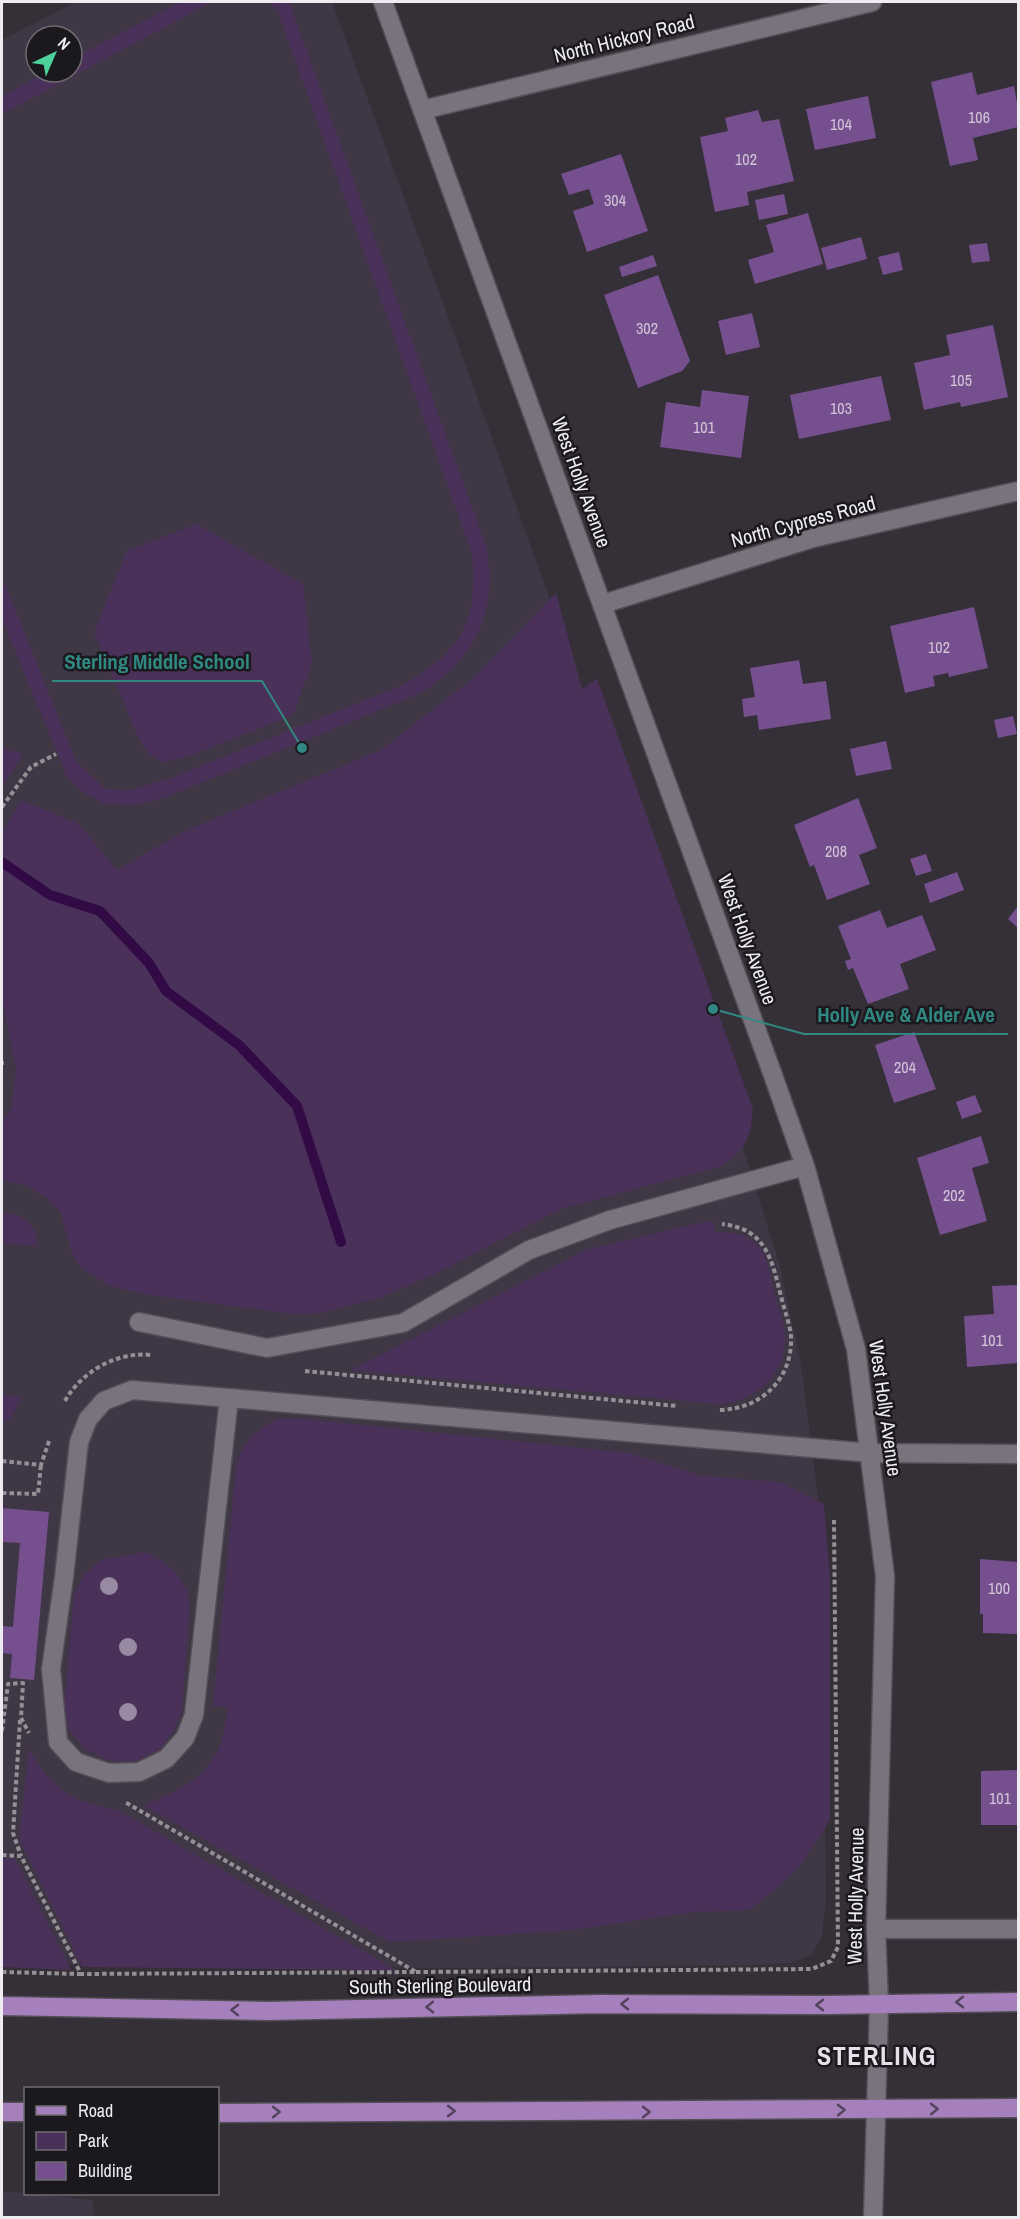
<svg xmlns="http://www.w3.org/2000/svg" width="1020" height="2219" font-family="'Archivo Narrow',sans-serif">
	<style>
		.built { fill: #3f3745; fill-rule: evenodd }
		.green { fill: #4a3159 }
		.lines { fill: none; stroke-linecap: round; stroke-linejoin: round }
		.stream { stroke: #320b46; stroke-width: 10 }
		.building { fill: #764f8e }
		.minor-casing { stroke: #534f56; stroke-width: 21 }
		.major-casing { stroke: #534f56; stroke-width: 21 }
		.path { stroke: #949096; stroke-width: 4; stroke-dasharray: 4.5 3; stroke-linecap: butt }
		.minor { stroke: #79737d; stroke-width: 18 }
		.major { stroke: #a580bc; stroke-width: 18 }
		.tree { fill: #988aa2 }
		.oneway { stroke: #52425d }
		.labels { text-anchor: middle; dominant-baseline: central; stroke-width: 5; stroke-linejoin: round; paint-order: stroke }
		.number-label { font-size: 16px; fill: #d1c5d8 }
		.street-label { font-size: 20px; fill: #efecf1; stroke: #1b191d }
		.district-label { font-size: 26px; font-weight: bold; letter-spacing: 1.5px; fill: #e6e0ea; stroke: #1b191d }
		.leader { fill: none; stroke: #318882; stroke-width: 2 }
		.callout-dot { fill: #318882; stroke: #1b191d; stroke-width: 2 }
		.callout-label { font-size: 21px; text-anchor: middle; font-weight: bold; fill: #318882; stroke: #1b191d; stroke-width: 5; stroke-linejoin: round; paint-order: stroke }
	</style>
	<rect width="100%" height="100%" fill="#353038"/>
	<path class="built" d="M76 2H332L477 396 729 1101 779 1263 800 1359 822 1527 826 1901 822 1935 812 1955 791 1963 760 1965 446 1968 102 1965 2 1962V40ZM36 36H72V72H36Z
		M2 2191 93 2200 94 2217H2Z"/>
	<path class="green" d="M180 2H212L2 114V96L47 72H72V59Z
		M270 2H289L486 546C499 611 475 660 419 694L164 798 136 805 104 804 81 791 67 777 2 619V577L76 761 105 789 129 790 169 779 398 687C460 654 479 624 472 554L278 12Z
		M196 524 303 584 312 663 293 715 184 758 163 762 149 754 139 739 94 633 127 551Z
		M556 593 582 689 597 679 753 1109C751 1137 746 1149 722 1166L560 1209 435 1274 379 1298 320 1313 294 1314 150 1295 110 1286 81 1268 71 1251 61 1213 47 1198 25 1185 2 1181V1125L12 1106 16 1067 2 999V832L21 800 79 824 117 870 187 830 381 750 471 680Z
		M2 748 23 754 2 787Z
		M2 1213C22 1213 39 1225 36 1246L2 1243Z
		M713 1220 715 1232C731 1232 745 1233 757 1245 769 1257 770 1277 774 1292 778 1306 786 1326 785 1341 783 1377 753 1402 719 1404L351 1370 588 1249Z
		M2 1395 22 1397 11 1418 2 1423Z
		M277 1419H305L629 1453 701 1476 780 1482 824 1504 830 1580V1820L798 1868 774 1891 749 1910 693 1912 573 1930 390 1942 144 1806C196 1783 223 1769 227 1707L213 1706 236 1468C241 1443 255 1431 277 1419Z
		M144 1552C168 1561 184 1576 190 1602L182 1710 173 1733 159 1750 137 1761H110L84 1748 68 1728 64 1709 74 1594 84 1575 101 1560Z
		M29 1749C51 1789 73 1803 118 1810L396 1970 82 1967 19 1839Z
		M2 1858 15 1859 71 1970 2 1967Z"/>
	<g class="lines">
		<path class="stream" d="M2 862 50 895 100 911 149 963 166 991 239 1045 297 1106 341 1242"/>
	</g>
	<path class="building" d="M972 72 977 95 1014 86 1018 108V127L973 138 978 160 950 166 931 82Z
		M868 96 876 138 815 150 806 109Z
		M758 110 762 122 779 119 794 181 747 192 749 205 715 212 700 137 728 131 725 118Z
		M621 154 648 231 587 252 573 211 594 204 589 189 569 195 561 174Z
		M784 194 788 214 759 220 755 200Z
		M808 213 823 264 755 284 748 260 774 252 766 225Z
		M861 237 867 259 827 270 821 248Z
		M987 243 990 261 972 263 969 245Z
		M899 252 903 270 883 275 878 257Z
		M653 255 657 266 622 277 619 267Z
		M658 275 690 361 682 371 638 388 604 295Z
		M752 313 760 347 726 355 718 321Z
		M993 325 1008 397 961 407 960 402 924 410 914 363 950 355 946 335Z
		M881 376 891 420 799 439 790 395Z
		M702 390 749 396 741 458 660 447 666 402 700 407Z
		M974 607 988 668 949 677 948 673 933 676 935 686 905 693 890 626Z
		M799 660 803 684 826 681 831 719 759 730 757 715 744 717 742 699 755 697 750 668Z
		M1013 716 1017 734 998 738 994 720Z
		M886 741 892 769 856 776 850 749Z
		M858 798 877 848 859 855 870 884 827 900 814 865 810 867 794 825Z
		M926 854 932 871 916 876 910 859Z
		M957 872 964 890 930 903 924 884Z
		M1018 906V928L1008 919Z
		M880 910 887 928 922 915 936 950 900 964 909 989 868 1004 853 968 848 970 845 961 851 959 838 926Z
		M914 1032 936 1089 894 1103 875 1045Z
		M975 1095 982 1112 962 1119 956 1102Z
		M981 1136 989 1163 972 1168 987 1221 940 1235 917 1158Z
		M1018 1285V1363L967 1367 964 1316 994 1314 992 1286Z
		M2 1508 49 1512 34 1680 10 1678 12 1654 2 1653V1626L13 1627 20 1543 2 1542Z
		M980 1559 1018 1562 1017 1634 983 1633V1614H980Z
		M1018 1770V1825H981V1771Z"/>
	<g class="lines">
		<defs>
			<path id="minor" d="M383 2 774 1078 805 1166 856 1349 885 1576 876 1929 879 2005 873 2218
				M422 110 872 2
				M603 604 813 538 1018 491
				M139 1322 267 1348 403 1323 529 1250 610 1220 805 1166
				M229 1398 194 1715 185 1738 166 1759 139 1772 109 1773 76 1762 58 1742 51 1669 64 1577 79 1442 88 1419 104 1401 132 1390 229 1398 871 1453 1018 1454
				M876 1929H1018"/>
			<path id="major" d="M2 2006 267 2011 599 2004 827 2005 1018 2002
				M2 2112H26
				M218 2113 1018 2108"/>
		</defs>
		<use href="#minor" class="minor-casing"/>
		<use href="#major" class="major-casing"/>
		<path class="path" d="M2 807 31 767 56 754
			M2 1061V1065
			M305 1371 677 1406
			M65 1401C81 1372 117 1351 151 1355
			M720 1410C761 1409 793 1379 791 1336 790 1325 785 1312 782 1300 772 1262 768 1229 722 1224
			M2 1461 41 1465 49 1441
			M2 1493 38 1494 41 1465
			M20 1720 13 1833 21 1856
			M2 1731 8 1684 23 1683 21 1718 29 1733
			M2 1855 21 1856 81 1974 416 1972 125 1802
			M2 1972 81 1974
			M416 1972 812 1969 831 1961 838 1947 834 1520"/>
		<use href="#minor" class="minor"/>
		<use href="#major" class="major"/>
	</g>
	<g class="tree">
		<circle cx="109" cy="1586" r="9"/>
		<circle cx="128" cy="1647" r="9"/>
		<circle cx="128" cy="1712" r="9"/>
	</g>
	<defs><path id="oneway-chevron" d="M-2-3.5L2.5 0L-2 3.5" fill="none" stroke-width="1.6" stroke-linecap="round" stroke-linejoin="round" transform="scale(1.5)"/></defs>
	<g class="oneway">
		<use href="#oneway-chevron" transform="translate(960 2002) rotate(180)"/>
		<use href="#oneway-chevron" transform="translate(625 2004) rotate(-180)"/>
		<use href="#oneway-chevron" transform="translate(820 2005) rotate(-180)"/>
		<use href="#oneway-chevron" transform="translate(430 2007) rotate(179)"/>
		<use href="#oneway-chevron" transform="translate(235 2010) rotate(-179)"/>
		<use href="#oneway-chevron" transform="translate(934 2109) rotate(-1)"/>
		<use href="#oneway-chevron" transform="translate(841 2110) rotate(-1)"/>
		<use href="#oneway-chevron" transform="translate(451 2111)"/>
		<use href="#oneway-chevron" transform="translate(276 2112) rotate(-1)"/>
		<use href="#oneway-chevron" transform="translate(646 2112)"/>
	</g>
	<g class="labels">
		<g class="number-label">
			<text x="979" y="117">106</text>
			<text x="841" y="124">104</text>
			<text x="746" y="159">102</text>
			<text x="615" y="200">304</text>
			<text x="647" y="328">302</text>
			<text x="961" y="380">105</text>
			<text x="841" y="408">103</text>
			<text x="704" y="427">101</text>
			<text x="939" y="647">102</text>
			<text x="836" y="851">208</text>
			<text x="905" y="1067">204</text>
			<text x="954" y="1195">202</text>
			<text x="992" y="1340">101</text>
			<text x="999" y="1588">100</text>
			<text x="1000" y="1798">101</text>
		</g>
		<g class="street-label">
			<text transform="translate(624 38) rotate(-14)">North Hickory Road</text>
			<text transform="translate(582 482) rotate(70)">West Holly Avenue</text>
			<text transform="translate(803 521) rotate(-15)">North Cypress Road</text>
			<text transform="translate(748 939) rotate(70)">West Holly Avenue</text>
			<text transform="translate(886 1408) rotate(82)">West Holly Avenue</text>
			<text transform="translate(855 1896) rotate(-89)">West Holly Avenue</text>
			<text transform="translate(440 1985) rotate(-1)">South Sterling Boulevard</text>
		</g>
		<g class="district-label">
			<text x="877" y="2055">STERLING</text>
		</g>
	</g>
	<path class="leader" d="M302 748L262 681H52M713 1009L804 1034H1008"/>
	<g class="callout-dot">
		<circle cx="302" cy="748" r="6"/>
		<circle cx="713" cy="1009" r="6"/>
	</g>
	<g class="callout-label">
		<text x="157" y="669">Sterling Middle School</text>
		<text x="906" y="1022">Holly Ave &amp; Alder Ave</text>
	</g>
	<rect width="1020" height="2219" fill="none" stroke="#efecf1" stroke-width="6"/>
	<rect x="24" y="2087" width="195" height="108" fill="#1b191d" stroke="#706d72" stroke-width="1.5"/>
	<rect x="36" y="2106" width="30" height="9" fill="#a580bc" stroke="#706d72" stroke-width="1.5"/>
	<text x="78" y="2117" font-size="18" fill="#efecf1">Road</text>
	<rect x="36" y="2132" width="30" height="18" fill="#4a3159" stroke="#706d72" stroke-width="1.5"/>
	<text x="78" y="2147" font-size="18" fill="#efecf1">Park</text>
	<rect x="36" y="2162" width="30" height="18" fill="#764f8e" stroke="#706d72" stroke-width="1.5"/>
	<text x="78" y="2177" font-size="18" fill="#efecf1">Building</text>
	<g transform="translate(54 54) rotate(44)"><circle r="28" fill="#1b191d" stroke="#706d72" stroke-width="1.5"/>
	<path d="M0-4.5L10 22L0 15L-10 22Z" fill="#4dd39a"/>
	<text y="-9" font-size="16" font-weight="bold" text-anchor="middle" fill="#efecf1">N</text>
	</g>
</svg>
